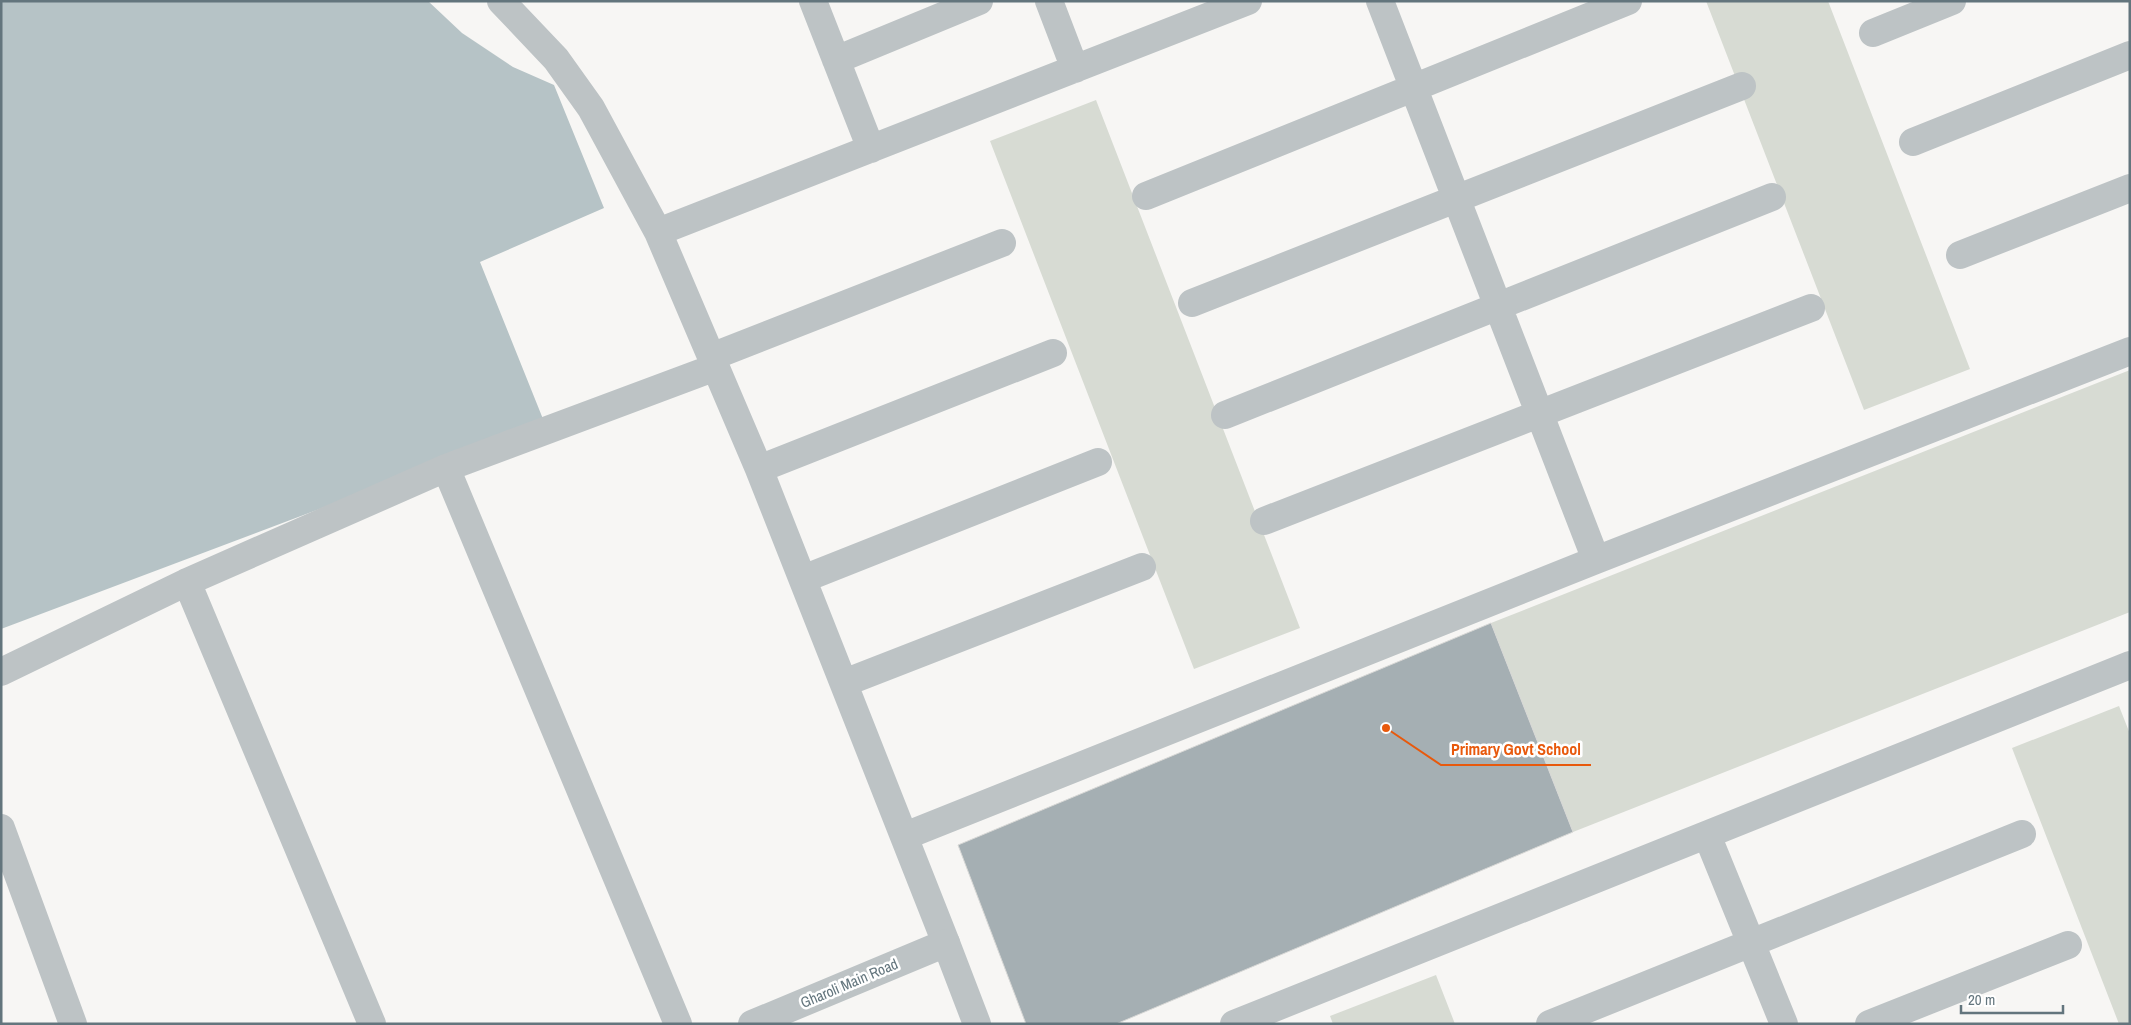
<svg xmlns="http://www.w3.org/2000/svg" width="2131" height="1025" font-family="'Archivo Narrow',sans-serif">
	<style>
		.green { fill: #d7dbd3 }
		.water { fill: #b6c3c6 }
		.building { fill: #a5afb3; stroke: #d8d8d6 }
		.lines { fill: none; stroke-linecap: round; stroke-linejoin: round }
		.minor { stroke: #bdc3c5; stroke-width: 28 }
		.tertiary { stroke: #bdc3c5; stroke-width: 28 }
		.labels { text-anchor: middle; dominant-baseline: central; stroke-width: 5; stroke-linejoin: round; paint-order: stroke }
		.street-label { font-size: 15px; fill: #63757d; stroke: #fff }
		.leader { fill: none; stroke: #e8590c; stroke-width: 2 }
		.callout-dot { fill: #e8590c; stroke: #fff; stroke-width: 2 }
		.callout-label { font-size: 16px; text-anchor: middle; font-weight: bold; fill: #e8590c; stroke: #fff; stroke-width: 5; stroke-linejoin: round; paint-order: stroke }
	</style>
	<rect width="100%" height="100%" fill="#f7f6f4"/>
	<path class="green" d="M1706 1H1828L1970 369 1864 410Z
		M1096 100 1300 628 1194 669 990 141Z
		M2130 370V612L1573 832 1491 623Z
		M2119 706 2130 734V1024H2119L2012 748Z
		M1436 975 1455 1024H1333L1330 1016Z"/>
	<path class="water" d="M1 1H428L462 33 513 67 554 85 604 208 480 262 545 424 1 629Z"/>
	<path class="building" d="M1491 623 1573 832 1116 1024H1026L958 845Z"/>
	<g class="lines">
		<path class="minor" d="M501 1 556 59 591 108 658 232 759 469 946 943
			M813 1 871 149
			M1049 1 1075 69
			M1380 1 1596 560
			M1873 33 1952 1
			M836 60 979 1
			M1913 142 2130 55
			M1146 196 1628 1
			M658 232 1248 1
			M1960 255 2130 188
			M1192 303 1742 86
			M711 357 1002 243
			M1225 415 1772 197
			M446 468 678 1024
			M759 469 1053 353
			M1264 521 1811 308
			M803 579 1098 462
			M187 582 372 1024
			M1 672 187 582 446 468 716 367
			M844 683 1142 567
			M1 828 73 1024
			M1707 835 1784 1024
			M905 836 1596 560 2130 351
			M1234 1024 2130 665
			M1550 1024 2022 834
			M1869 1024 2068 945"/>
		<path class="tertiary" d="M752 1024 946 943 977 1024"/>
	</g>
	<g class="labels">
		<g class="street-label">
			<text transform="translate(849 983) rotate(-23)">Gharoli Main Road</text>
		</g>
	</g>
	<path class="leader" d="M1386 728L1441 765H1591"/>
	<circle class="callout-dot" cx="1386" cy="728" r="5"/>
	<g class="callout-label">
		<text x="1516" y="755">Primary Govt School</text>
	</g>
	<rect width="2131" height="1025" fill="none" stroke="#63757d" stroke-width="5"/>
	<path d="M1961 1005v8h102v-8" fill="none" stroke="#63757d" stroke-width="2.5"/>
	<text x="1968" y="1005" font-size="15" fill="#63757d" stroke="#ffffff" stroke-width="4" paint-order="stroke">20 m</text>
</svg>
